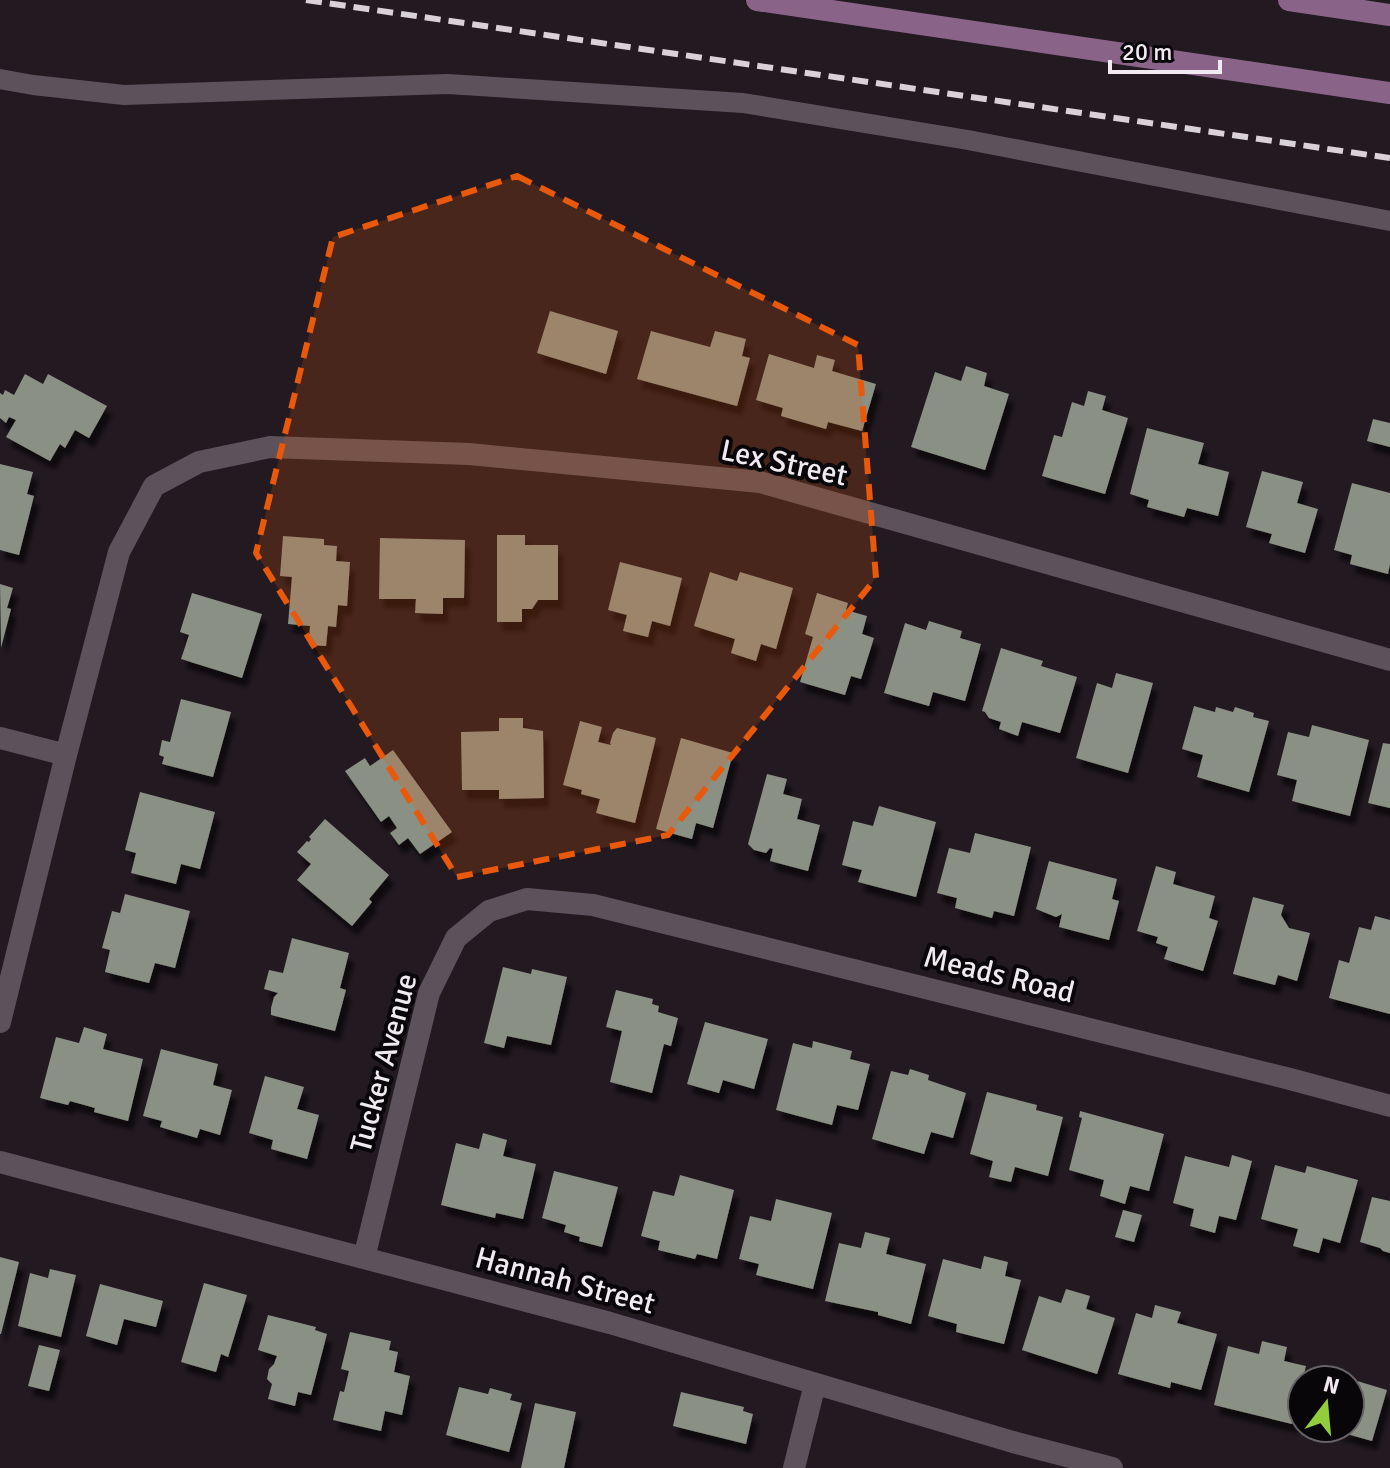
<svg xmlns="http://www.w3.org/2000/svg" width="1390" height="1468" font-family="Signika,sans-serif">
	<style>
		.building { fill: #8a9084; filter: url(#shadow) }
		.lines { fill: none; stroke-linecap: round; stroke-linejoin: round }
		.service { stroke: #5c525b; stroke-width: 20 }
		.minor { stroke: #5c525b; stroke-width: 22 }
		.secondary { stroke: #896488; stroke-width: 22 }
		.rail { stroke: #d8d2d8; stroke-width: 6; stroke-dasharray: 16 8; stroke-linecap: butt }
		.marked { fill: #e8590c; fill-opacity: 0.2; stroke: #e8590c; stroke-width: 6; stroke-dasharray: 16 10; stroke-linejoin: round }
		.labels { text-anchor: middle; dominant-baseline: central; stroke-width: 8; stroke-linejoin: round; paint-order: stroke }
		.street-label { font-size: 30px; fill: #f1ebf1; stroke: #090609 }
	</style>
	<defs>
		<filter id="shadow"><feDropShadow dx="5" dy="9" stdDeviation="2" flood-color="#0009"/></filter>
	</defs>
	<rect width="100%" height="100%" fill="#221921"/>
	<path class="building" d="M550 311 618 331 606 374 537 353Z
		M651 331 710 347 715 331 746 339 742 356 750 358 737 406 637 379Z
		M769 354 814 368 817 355 835 360 832 371 876 384 862 431 828 422 826 429 781 416 783 408 756 400Z
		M966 366 987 373 984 386 1009 394 985 470 911 447 935 372 961 381Z
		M25 374 43 384 48 374 107 406 89 438 75 430 65 448 60 444 50 461 6 437 16 420 9 417 6 423 0 418V393L3 395 5 390 14 395Z
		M1088 391 1106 396 1102 410 1128 418 1105 494 1042 476 1054 435 1062 437 1072 402 1084 406Z
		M1373 419 1390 423V447L1367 441Z
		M1147 428 1204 443 1198 464 1229 472 1218 516 1187 508 1184 517 1147 507 1149 500 1130 494Z
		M0 464 33 472 27 494 34 496 19 555 0 550Z
		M1262 471 1303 482 1297 503 1318 509 1305 553 1269 543 1272 534 1246 527Z
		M1352 483 1390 493V564L1388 574 1350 564 1352 555 1334 550Z
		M497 535H525V545H558V600H538L532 609H522V622H497Z
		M283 536 324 539V545L337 546 336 561 350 562 347 606 338 605 336 627 328 626 326 646 309 645 310 626 288 624 292 577 280 576Z
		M380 538 465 540 464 598H443V614L415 613 416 599H379Z
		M620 562 682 578 670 626 652 621 648 637 623 631 627 615 608 610Z
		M710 572 737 581 740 572 793 588 776 649 761 644 756 661 731 653 735 639 694 626Z
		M0 584 13 588 7 608 11 609 1 648Z
		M192 593 262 614 242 678 181 659 189 635 180 632Z
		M817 593 848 603 846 610 867 616 862 634 874 638 861 679 851 676 845 695 800 682 813 637 805 634Z
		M929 621 962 631 960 638 981 644 965 701 933 692 929 706 884 693 905 623 926 630Z
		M1001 648 1043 661 1041 666 1077 677 1060 733 1022 722 1018 736 999 729 1001 722 989 718 985 712 982 711Z
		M1116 673 1153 683 1128 773 1076 758 1097 683 1112 688Z
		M181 699 231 712 213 777 162 764 164 757 159 755 162 740 170 742Z
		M1194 706 1215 712 1216 707 1233 712 1235 707 1254 713 1253 717 1269 721 1249 792 1197 777 1203 755 1182 749Z
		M499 718H523V728L543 731 544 798 499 799V790H462L461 732 499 731Z
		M580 721 602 727 598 742 611 745 610 743 613 733 617 728 656 738 635 823 596 813 600 799 581 794 582 790 563 785Z
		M1312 725 1369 740 1350 816 1292 801 1297 780 1277 775 1288 732 1309 737Z
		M681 738 733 753 713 828 696 823 692 839 656 829Z
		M1383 743 1390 744V808L1368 803Z
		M393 750 452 832 420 854 408 838 399 845 390 833 397 828 389 816 381 822 345 771 365 758 370 766Z
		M767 774 787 779 783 794 802 799 797 819 820 825 808 871 770 861 773 849 770 848 766 853 754 850 748 844Z
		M140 792 215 812 200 869 181 864 176 884 131 873 136 853 125 850Z
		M879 806 936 822 916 897 858 882 862 870 842 865 853 821 873 826Z
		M325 819 389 875 369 899 372 902 352 926 297 880 311 864 297 852 307 841 309 842 311 839 309 837Z
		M975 833 1031 847 1014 916 994 911 992 918 955 908 957 898 937 893 949 848 970 853Z
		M1049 861 1117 879 1112 899 1119 901 1109 940 1059 927 1062 914 1056 917 1036 909Z
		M1156 866 1176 872 1173 884 1215 896 1209 918 1218 921 1203 971 1164 959 1168 947 1156 943 1158 937 1137 931Z
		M125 894 190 911 175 968 155 963 149 983 105 972 110 950 102 948 112 911 120 913Z
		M1253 897 1284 905 1281 915 1289 928 1310 933 1297 981 1278 975 1275 985 1233 974Z
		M1375 916 1390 920V1014L1329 998 1339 960 1349 963 1359 927 1371 930Z
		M292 938 349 953 340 988 346 990 335 1031 271 1015V1008L274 997 278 993 264 989 269 970 283 973Z
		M503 967 531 974 532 969 567 977 551 1045 507 1036 504 1048 484 1043Z
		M616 990 653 999 652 1004 659 1006 658 1012 678 1018 671 1046 664 1044 652 1093 610 1082 622 1031 606 1027Z
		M705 1022 768 1039 754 1089 723 1080 719 1093 687 1084Z
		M84 1027 107 1034 103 1049 143 1059 128 1121 94 1112 95 1108 70 1101 68 1105 40 1098 56 1037 79 1043Z
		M813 1041 852 1051 850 1059 870 1064 858 1110 837 1105 832 1125 776 1110 793 1043 812 1048Z
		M161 1049 218 1064 213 1085 232 1090 220 1135 200 1129 197 1138 160 1127 162 1121 143 1116Z
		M910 1069 929 1075 928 1080 966 1093 953 1138 931 1132 924 1154 872 1139 891 1071 908 1075Z
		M265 1076 304 1087 297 1109 319 1115 307 1159 271 1149 273 1140 249 1133Z
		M987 1092 1037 1105 1036 1110 1063 1117 1048 1176 1015 1167 1011 1182 989 1177 993 1161 970 1154Z
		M1080 1111 1164 1134 1149 1191 1130 1186 1125 1204 1100 1196 1104 1180 1069 1170 1082 1118 1079 1117Z
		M483 1133 507 1140 503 1156 536 1164 523 1219 496 1213 495 1218 441 1205 456 1143 479 1149Z
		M1232 1155 1252 1161 1236 1220 1219 1216 1215 1233 1190 1226 1194 1209 1173 1203 1185 1156 1229 1167Z
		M1275 1165 1305 1173 1307 1166 1358 1180 1340 1243 1323 1238 1319 1253 1293 1246 1298 1229 1261 1219Z
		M554 1171 618 1187 602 1247 579 1241 580 1237 564 1232 566 1225 542 1218Z
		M680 1175 734 1190 717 1259 697 1254 695 1259 658 1250 660 1241 641 1236 653 1191 674 1196Z
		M1372 1197 1390 1201V1253L1383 1251 1380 1248 1360 1242Z
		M776 1199 832 1213 813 1289 756 1275 759 1264 739 1259 750 1216 771 1221Z
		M1123 1210 1142 1215 1134 1242 1115 1237Z
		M865 1232 890 1238 886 1254 926 1264 911 1324 878 1315V1312L825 1301 839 1243 861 1248Z
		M984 1256 1008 1262 1005 1276 1021 1280 1004 1344 956 1332 957 1324 928 1316 943 1259 981 1269Z
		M0 1257 19 1262 1 1334H0Z
		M50 1269 76 1275 61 1337 18 1326 30 1273 48 1278Z
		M204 1283 247 1295 228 1357 221 1354 216 1372 181 1362Z
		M100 1284 163 1301 156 1327 124 1319 117 1345 86 1336Z
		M1066 1289 1090 1296 1086 1309 1115 1318 1097 1374 1022 1350 1039 1296 1061 1303Z
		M1155 1305 1181 1312 1177 1323 1217 1334 1201 1390 1171 1382 1170 1388 1118 1374 1136 1313 1152 1318Z
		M268 1315 316 1327 315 1330 327 1334 311 1395 298 1392 295 1406 268 1399 272 1384 267 1379 269 1369 274 1364 277 1356 258 1350Z
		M350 1332 391 1341 389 1350 398 1352 394 1372 410 1376 402 1415 385 1411 381 1431 333 1420 340 1391 344 1392 349 1371 341 1369Z
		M1262 1341 1287 1347 1284 1361 1306 1366 1292 1424 1214 1405 1228 1346 1259 1354Z
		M39 1345 60 1350 49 1391 28 1386Z
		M1334 1374 1387 1390 1372 1441 1329 1429 1350 1428V1380H1332Z
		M459 1387 488 1394 490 1388 512 1394 510 1400 522 1403 509 1452 446 1435Z
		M681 1392 744 1407 743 1411 753 1414 746 1444 673 1426Z
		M535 1403 576 1412 564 1468H521Z"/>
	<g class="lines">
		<path class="service" d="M0 79 33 85 124 95 448 84 743 103 968 140 1390 221"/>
		<path class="minor" d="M0 738 66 755
			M0 1022 66 755 119 552 154 486 199 462 270 447 469 454 760 482 1390 660
			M0 1162 610 1323 1013 1442 1112 1468
			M364 1258 429 993 456 938 489 911 527 899 593 905 1290 1079 1390 1106
			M794 1468 815 1384"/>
		<path class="secondary" d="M757 0 1390 93
			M1289 0 1390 15"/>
		<path class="rail" d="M306 0 1390 158"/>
	</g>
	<path class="marked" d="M517 176 858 345 876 578 668 835 457 877 256 553 333 237Z"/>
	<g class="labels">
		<g class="street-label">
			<text transform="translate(784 463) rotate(12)">Lex Street</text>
			<text transform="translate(999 975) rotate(14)">Meads Road</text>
			<text transform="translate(384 1063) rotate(-75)">Tucker Avenue</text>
			<text transform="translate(565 1281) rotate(15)">Hannah Street</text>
		</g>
	</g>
	<g transform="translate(1326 1404) rotate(16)"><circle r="38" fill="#090609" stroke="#666266" stroke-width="2"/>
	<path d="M0-6L14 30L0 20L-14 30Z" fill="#92cd3e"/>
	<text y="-12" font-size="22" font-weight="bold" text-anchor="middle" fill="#f1ebf1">N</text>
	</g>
	<path d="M1110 60v12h110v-12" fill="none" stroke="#f1ebf1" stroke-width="4"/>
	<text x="1122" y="60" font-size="24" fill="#f1ebf1" stroke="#090609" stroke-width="6" paint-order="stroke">20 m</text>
</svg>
